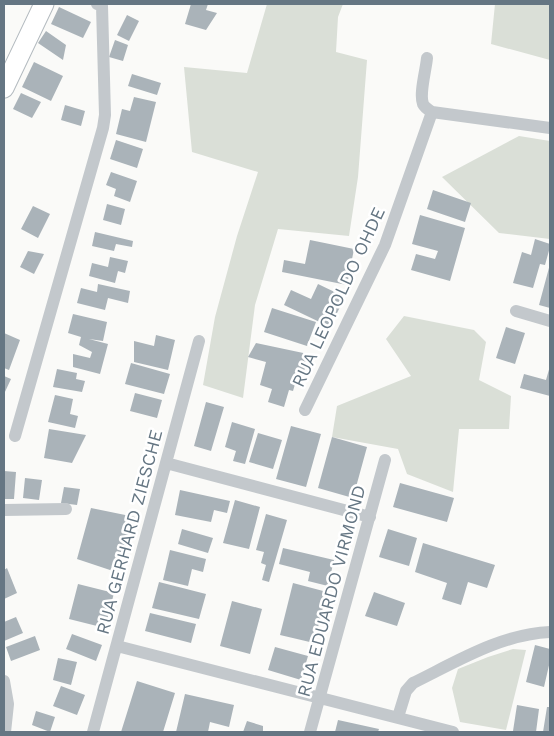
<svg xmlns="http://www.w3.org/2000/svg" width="554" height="736" font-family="'Work Sans',sans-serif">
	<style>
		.green { fill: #dadfd7 }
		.building { fill: #aab3b9 }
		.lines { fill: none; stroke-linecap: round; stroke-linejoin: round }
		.secondary-casing { stroke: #b3babf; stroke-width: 21 }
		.minor { stroke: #c3c8cc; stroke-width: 12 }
		.secondary { stroke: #fff; stroke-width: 19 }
		.labels { text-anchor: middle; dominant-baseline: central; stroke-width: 5; stroke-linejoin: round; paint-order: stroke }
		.street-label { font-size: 18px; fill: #657683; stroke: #fff }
	</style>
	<rect width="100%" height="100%" fill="#fafaf8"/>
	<path class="green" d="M267 4H343L338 17 336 52 367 60 358 177 349 236 278 229 255 305 243 398 203 385 215 317 237 236 258 172 192 152 184 67 247 73Z
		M495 4H550V60L491 44Z
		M519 136 550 141V239L499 233 442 177Z
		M404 316 474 330 486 342 479 380 511 396 509 429H459L453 492 407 474 398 449 332 437 337 406 411 376 386 339Z
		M513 649 526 650 506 730 460 722 452 688 458 669 488 657Z"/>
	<path class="building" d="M191 4H208L206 10 217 13 206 30 185 24Z
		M59 7 91 22 83 38 51 24Z
		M127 15 139 21 129 41 117 35Z
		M46 31 66 45 63 60 38 43Z
		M115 40 128 45 123 61 109 57Z
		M34 62 63 76 51 101 22 87Z
		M132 74 161 83 157 95 128 86Z
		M21 93 41 102 32 118 13 109Z
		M134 97 156 102 146 142 116 134 122 109 130 111Z
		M65 105 85 111 81 126 61 120Z
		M116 140 143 149 137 168 110 159Z
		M111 172 137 181 130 202 114 196 116 189 106 185Z
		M433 190 471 203 465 222 427 209Z
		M107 204 125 209 121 225 103 220Z
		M33 206 50 214 38 238 21 229Z
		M420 215 465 228 450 281 411 270 416 254 435 259 438 251 412 244Z
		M95 232 133 241 132 247 116 244 114 251 92 246Z
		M535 239 550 244V247L545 265 540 264 533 288 513 283 522 252 531 255Z
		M310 240 354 249 347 285 282 272 284 260 305 264Z
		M28 251 44 254 34 274 20 267Z
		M110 257 128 261 125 273 118 271 115 283 89 276 92 263 108 267Z
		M550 264V308L539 305Z
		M98 284 130 291 128 303 108 298 105 310 77 303 81 288 97 292Z
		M318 284 345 297 330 327 284 305 291 290 311 299Z
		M272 308 316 322 307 346 264 332Z
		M73 314 107 322 103 341 89 339 108 344 100 374 73 367V354L90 358 92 352 79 345 81 337 68 333Z
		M506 327 525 333 515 364 496 358Z
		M4 333 20 340 9 370 4 368Z
		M156 335 175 340 168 370 134 362V341L154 346Z
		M256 343 308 354 304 372 298 374 293 391 289 390 284 407 268 402 272 389 260 385 266 362 248 357Z
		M131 363 170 374 164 394 125 384Z
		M550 366V396L520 388 524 374 546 380Z
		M57 369 77 373 76 379 85 381 82 392 53 387Z
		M4 376 11 379 4 394Z
		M135 393 162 400 157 418 130 411Z
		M55 395 73 399 70 414 78 416 75 428 48 422Z
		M206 402 224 407 211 451 194 446Z
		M232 422 255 429 245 464 233 461 236 451 225 447Z
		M291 426 321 434 306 487 276 479Z
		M49 429 86 435 72 463 44 458Z
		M258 433 282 440 273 469 249 462Z
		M332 437 367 447 353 498 318 488Z
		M4 471 16 472 14 499H4Z
		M25 478 42 480 39 500 23 498Z
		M400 483 454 498 447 522 393 507Z
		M64 487 80 489 77 505 61 503Z
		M180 490 230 501 227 513 214 510 211 522 175 515Z
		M235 500 260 507 249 549 223 543Z
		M91 508 135 517 119 573 77 559Z
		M266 514 287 520 269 582 262 580 266 565 261 563 264 552 256 550Z
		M182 529 213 538 208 553 178 544Z
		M388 529 417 538 409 566 379 557Z
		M423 543 495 565 487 588 468 582 461 605 442 599 447 583 415 572Z
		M283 548 334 560 328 586 308 581 310 572 279 564Z
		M170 550 206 559 203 572 192 569 188 586 163 580Z
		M7 568 17 593 4 599V570Z
		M159 582 206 594 199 619 152 608Z
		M293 583 327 592 314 643 280 635Z
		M78 584 114 593 105 628 69 619Z
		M374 592 405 603 397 626 365 616Z
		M232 601 262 609 250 654 220 646Z
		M150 613 196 624 191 643 145 631Z
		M16 617 23 633 4 641V622Z
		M72 634 102 645 96 661 66 649Z
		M35 636 40 650 11 661 6 647Z
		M535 645 550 649V661L544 687 526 682Z
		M275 647 308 656 301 680 268 670Z
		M58 658 77 662 71 685 53 680Z
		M137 681 175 693 163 732 142 731 141 732H121Z
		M61 686 85 695 77 715 53 706Z
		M185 694 234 705 229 727 210 722 208 732H176Z
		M517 705 539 709 536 732 513 731Z
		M547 707H550V732H543Z
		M36 711 55 717 50 732 32 725Z
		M338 720 379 729 378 732H335Z
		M247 721 263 726V732H243Z"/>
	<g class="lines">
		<defs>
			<path id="secondary" d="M4 88 44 4"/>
		</defs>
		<use href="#secondary" class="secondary-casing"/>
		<path class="minor" d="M427 58C426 70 419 94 423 104 425 108 429 110 432 112
			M516 311 550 321
			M305 410 385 245 432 112 550 128
			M15 436 103 128 105 115 102 6 97 4
			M166 463 370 517
			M4 510 66 509
			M117 646 453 732
			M4 681 8 704 5 732
			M398 717 406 691 413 683C456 662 501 634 550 632
			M93 732 199 341
			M310 732 385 460"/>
		<use href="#secondary" class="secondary"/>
	</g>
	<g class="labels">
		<g class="street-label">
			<text transform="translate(338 297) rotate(-65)">RUA LEOPOLDO OHDE</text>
			<text transform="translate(129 532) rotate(-75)">RUA GERHARD ZIESCHE</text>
			<text transform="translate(331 591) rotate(-75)">RUA EDUARDO VIRMOND</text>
		</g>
	</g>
	<rect width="554" height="736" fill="none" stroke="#657683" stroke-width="10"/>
</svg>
